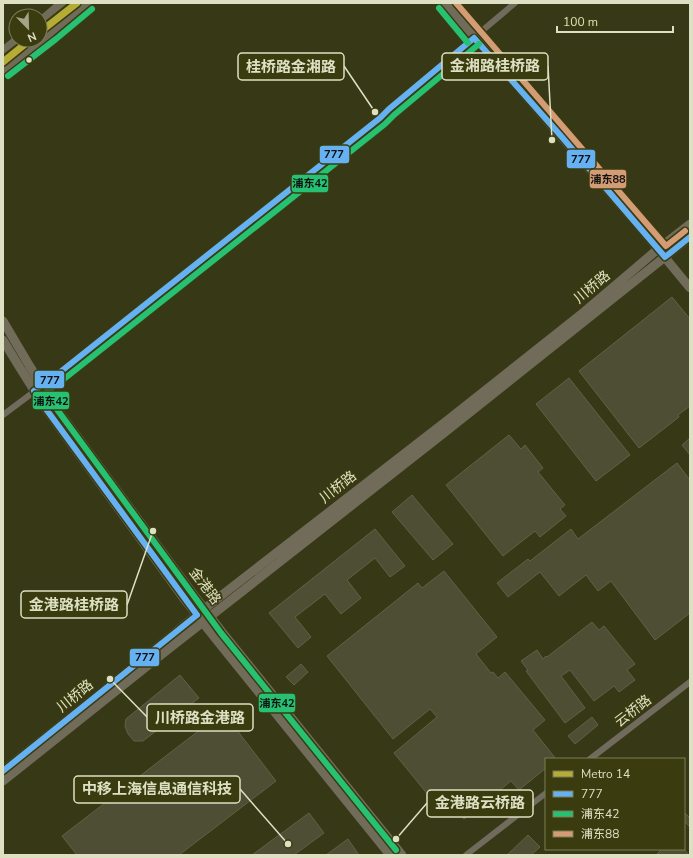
<svg xmlns="http://www.w3.org/2000/svg" width="693" height="858" font-family="'Nunito Sans','Noto Sans SC',sans-serif">
	<style>
		.building { fill: #4d4e34; stroke: #606146 }
		.lines { fill: none; stroke-linecap: round; stroke-linejoin: round }
		.street { stroke: #706b5d; stroke-width: 6 }
		.secondary { stroke: #716b5a; stroke-width: 9 }
		.bus-1-casing { stroke: #3a3b0f; stroke-width: 9 }
		.bus-2-casing { stroke: #3a3b0f; stroke-width: 9 }
		.bus-3-casing { stroke: #3a3b0f; stroke-width: 9 }
		.bus-1 { stroke: #66b1f2; stroke-width: 6 }
		.bus-2 { stroke: #26c172; stroke-width: 6 }
		.bus-3 { stroke: #d39c74; stroke-width: 6 }
		.metro-1-casing { stroke: #3a3b0f; stroke-width: 10 }
		.metro-1 { stroke: #b4ac36; stroke-width: 7 }
		.bus-dot { fill: #dee0c3; stroke: #3a3b0f; stroke-width: 1.5 }
		.labels { text-anchor: middle; dominant-baseline: central; stroke-width: 3.5; stroke-linejoin: round; paint-order: stroke }
		.street-label { font-size: 14px; fill: #dee0c3; stroke: #3a3b0f }
		.leader { fill: none; stroke: #dee0c3; stroke-width: 1.5 }
		.callout-dot { fill: #dee0c3; stroke: #3a3b0f; stroke-width: 1.5 }
		.callout { fill: #3a3b0f; stroke: #dee0c3; stroke-width: 1.5 }
		.callout-label { font-size: 15px; text-anchor: middle; font-weight: bold; fill: #dee0c3 }
		.line-badge { stroke: #3a3b0f; stroke-width: 1.5 }
		.pale-badge-label { font-size: 11px; text-anchor: middle; font-weight: bold; fill: #111 }
	</style>
	<rect width="100%" height="100%" fill="#373816"/>
	<path class="building" d="M672 297 690 319V406L678 415 679 417 639 448 579 371Z
		M569 378 630 455 596 481 536 404Z
		M509 435 521 449 525 445 543 468 538 472 565 505 560 509 566 516 540 537 535 531 503 556 446 485Z
		M690 438V455L682 445Z
		M677 463 690 480V613L655 640 611 581 598 591 586 575 559 596 540 572 508 597 497 583 528 559 530 561 571 529 578 539Z
		M412 495 453 544 433 560 392 512Z
		M375 529 405 566 390 577 375 558 347 580 361 598 341 614 325 594 295 617 311 637 298 648 269 613Z
		M444 571 497 637 476 654 491 673 493 672 498 678 505 672 545 720 533 730 556 759H546V768L519 790 511 781 464 819 448 799 438 807 394 753 437 717 430 709 393 739 327 656 418 583 422 588Z
		M592 622 599 630 604 626 635 664 627 670 635 680 619 692 614 686 594 701 570 670 561 676 585 708 565 723 526 671 528 670 521 661 537 650 543 659 546 656 547 657Z
		M301 664 308 672 294 685 286 677Z
		M180 675 199 698 143 741H134L128 734 125 726 126 719Z
		M223 712 276 781 179 855H77L62 836Z
		M592 717 598 725 575 744 568 736Z
		M684 812 690 818V827L684 821Z
		M309 813 324 833 294 855H252Z
		M528 835 540 847 531 855H507Z
		M348 839 359 855H326Z
		M662 849H684L689 855H656Z"/>
	<g class="lines">
		<path class="street" d="M3 415 59 373 380 118 389 109 515 3
			M590 759 690 682
			M466 855 546 793"/>
		<path class="secondary" d="M445 3 644 232 690 288
			M40 22 62 3
			M3 51 17 40
			M3 70 51 33 87 3
			M3 321 29 365 54 405 193 594 222 632 402 855
			M3 340 20 368 46 409 185 600 215 638 390 855
			M3 771 133 667 204 609 449 419 584 312 658 249 690 224
			M3 781 166 651 444 433 690 237"/>
		<defs>
			<path id="bus-1" d="M474 38 561 136 665 257 690 237
				M3 771 197 615 46 409 34 391 59 373 380 118 389 109 474 38"/>
			<path id="bus-2" d="M439 8 468 43
				M8 76 56 39 92 9
				M396 850 221 633 45 393 64 379 385 124 394 115 479 44"/>
			<path id="bus-3" d="M456 3 666 246 685 231
				M40 31 75 3
				M3 60 29 40"/>
		</defs>
		<use href="#bus-1" class="bus-1-casing"/>
		<use href="#bus-2" class="bus-2-casing"/>
		<use href="#bus-3" class="bus-3-casing"/>
		<use href="#bus-1" class="bus-1"/>
		<use href="#bus-2" class="bus-2"/>
		<use href="#bus-3" class="bus-3"/>
		<defs>
			<path id="metro-1" d="M40 32 77 3
				M3 62 30 40"/>
		</defs>
		<use href="#metro-1" class="metro-1-casing"/>
		<use href="#metro-1" class="metro-1"/>
	</g>
	<circle class="bus-dot" cx="29" cy="60" r="3.5"/>
	<g class="labels">
		<g class="street-label">
			<text transform="translate(592 287) rotate(-40)">川桥路</text>
			<text transform="translate(338 487) rotate(-38)">川桥路</text>
			<text transform="translate(205 586) rotate(53)">金港路</text>
			<text transform="translate(75 696) rotate(-39)">川桥路</text>
			<text transform="translate(633 711) rotate(-38)">云桥路</text>
		</g>
	</g>
	<path class="leader" d="M552 140L548 66M375 112L344 66M153 531L127 605M110 679L147 717M288 844L240 789M396 839L427 803"/>
	<g class="callout-dot">
		<circle cx="552" cy="140" r="4"/>
		<circle cx="375" cy="112" r="4"/>
		<circle cx="153" cy="531" r="4"/>
		<circle cx="110" cy="679" r="4"/>
		<circle cx="288" cy="844" r="4"/>
		<circle cx="396" cy="839" r="4"/>
	</g>
	<g class="callout">
		<rect x="442" y="53" width="106" height="27" rx="4"/>
		<rect x="238" y="53" width="106" height="27" rx="4"/>
		<rect x="21" y="591" width="106" height="27" rx="4"/>
		<rect x="147" y="704" width="106" height="27" rx="4"/>
		<rect x="74" y="776" width="166" height="27" rx="4"/>
		<rect x="427" y="790" width="106" height="27" rx="4"/>
	</g>
	<g class="callout-label">
		<text x="495" y="71">金湘路桂桥路</text>
		<text x="291" y="72">桂桥路金湘路</text>
		<text x="74" y="610">金港路桂桥路</text>
		<text x="200" y="723">川桥路金港路</text>
		<text x="157" y="794">中移上海信息通信科技</text>
		<text x="480" y="808">金港路云桥路</text>
	</g>
	<g class="line-badge">
		<rect x="319" y="145" width="31" height="19" rx="4" fill="#66b1f2"/>
		<rect x="566" y="149" width="30" height="20" rx="4" fill="#66b1f2"/>
		<rect x="589" y="169" width="38" height="20" rx="4" fill="#d39c74"/>
		<rect x="291" y="174" width="38" height="19" rx="4" fill="#26c172"/>
		<rect x="34" y="370" width="31" height="19" rx="4" fill="#66b1f2"/>
		<rect x="32" y="391" width="38" height="19" rx="4" fill="#26c172"/>
		<rect x="129" y="648" width="31" height="19" rx="4" fill="#66b1f2"/>
		<rect x="258" y="693" width="38" height="20" rx="4" fill="#26c172"/>
	</g>
	<g class="pale-badge-label">
		<text x="334" y="158">777</text>
		<text x="581" y="163">777</text>
		<text x="608" y="183">浦东88</text>
		<text x="310" y="187">浦东42</text>
		<text x="50" y="384">777</text>
		<text x="51" y="405">浦东42</text>
		<text x="145" y="661">777</text>
		<text x="277" y="707">浦东42</text>
	</g>
	<rect width="693" height="858" fill="none" stroke="#dee0c3" stroke-width="8"/>
	<rect x="545" y="758" width="140" height="92" fill="#3a3b0f" stroke="#7c7d57"/>
	<rect x="553" y="771" width="20" height="6" fill="#b4ac36" stroke="#7c7d57"/>
	<text x="581" y="778" font-size="12" fill="#dee0c3">Metro 14</text>
	<rect x="553" y="791" width="20" height="6" fill="#66b1f2" stroke="#7c7d57"/>
	<text x="581" y="798" font-size="12" fill="#dee0c3">777</text>
	<rect x="553" y="811" width="20" height="6" fill="#26c172" stroke="#7c7d57"/>
	<text x="581" y="818" font-size="12" fill="#dee0c3">浦东42</text>
	<rect x="553" y="831" width="20" height="6" fill="#d39c74" stroke="#7c7d57"/>
	<text x="581" y="838" font-size="12" fill="#dee0c3">浦东88</text>
	<g transform="translate(28 28) rotate(157)"><circle r="19" fill="#3a3b0f" stroke="#7c7d57"/>
	<path d="M0-3L7 15L0 10L-7 15Z" fill="#a4a586"/>
	<text y="-6" font-size="11" font-weight="bold" text-anchor="middle" fill="#dee0c3">N</text>
	</g>
	<path d="M557 26v6h116v-6" fill="none" stroke="#dee0c3" stroke-width="2"/>
	<text x="563" y="26" font-size="12" fill="#dee0c3" stroke="#3a3b0f" stroke-width="3" paint-order="stroke">100 m</text>
</svg>
